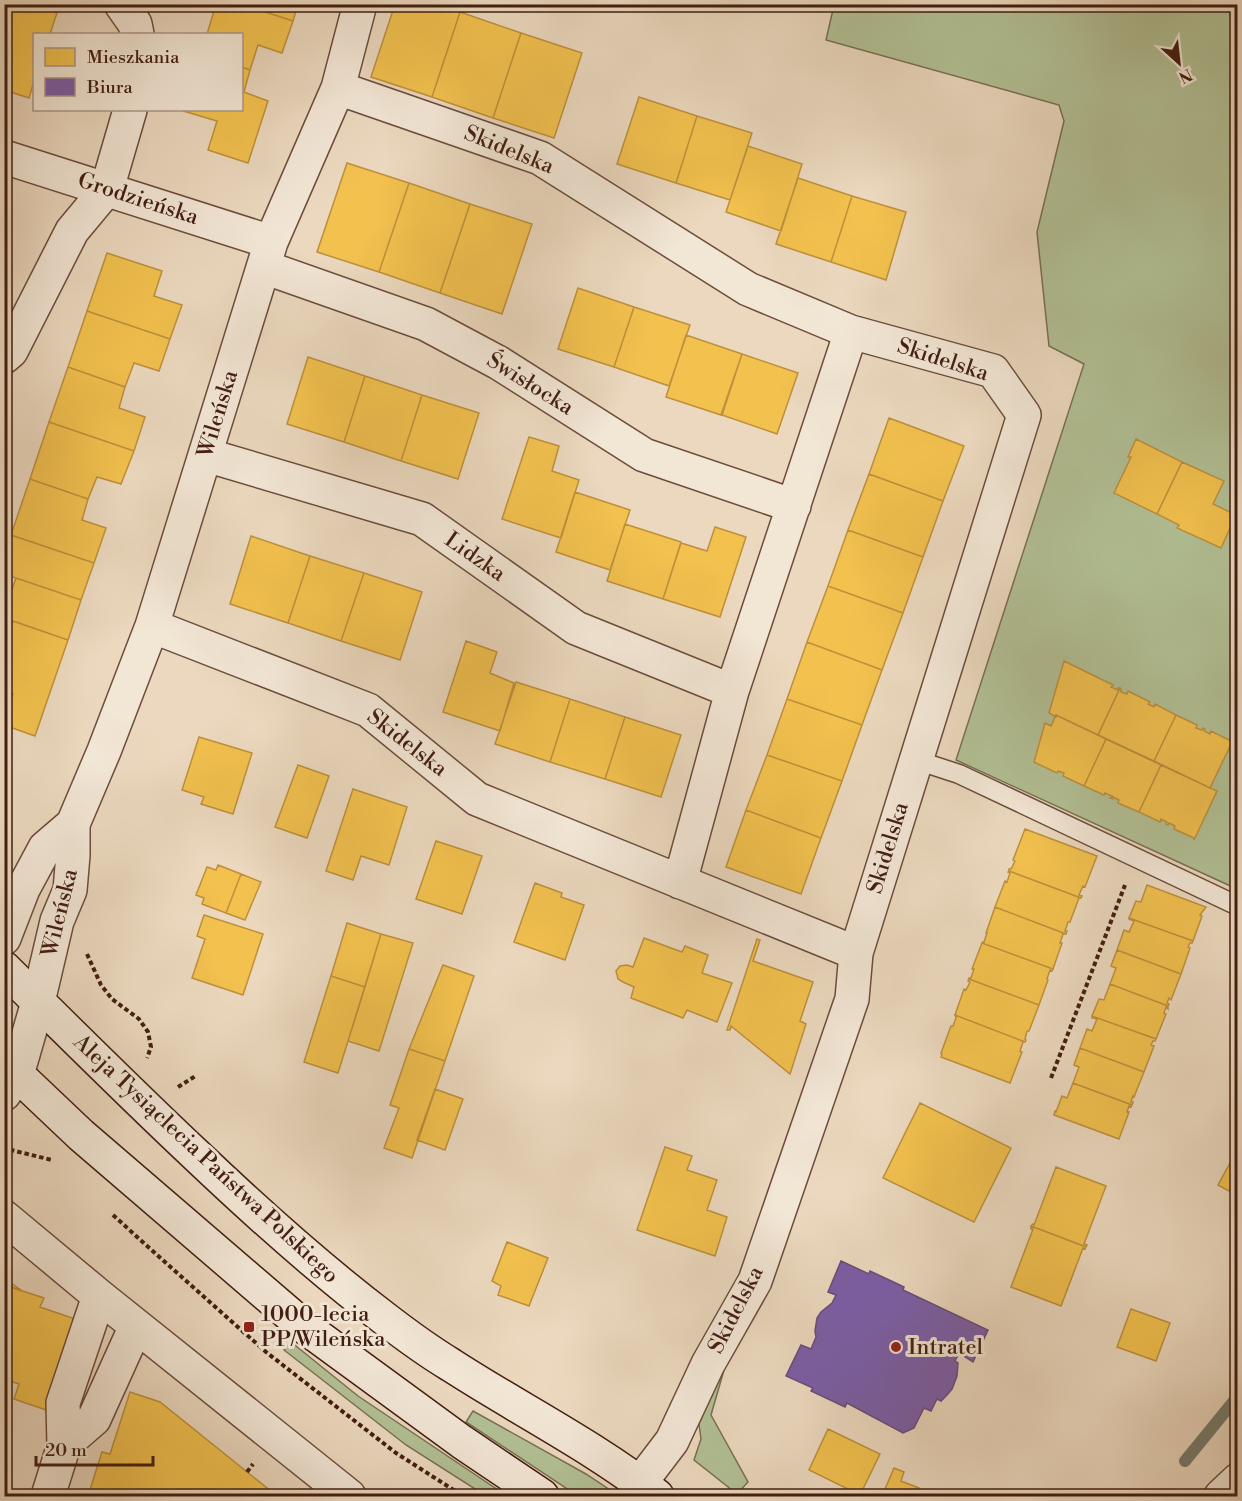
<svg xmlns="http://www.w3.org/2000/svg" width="1242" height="1501" font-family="'Libre Bodoni',serif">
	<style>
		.green { fill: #b2c095; stroke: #7a6f53; stroke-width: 1.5 }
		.homes { fill: #f2c14e; stroke: #bd903c; stroke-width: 1.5 }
		.offices { fill: #7b5ea7; stroke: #6a4b7a; stroke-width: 1.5 }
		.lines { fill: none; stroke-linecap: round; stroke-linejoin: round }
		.stream { stroke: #767c6e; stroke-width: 12 }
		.service-casing { stroke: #6c4c3c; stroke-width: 21 }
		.minor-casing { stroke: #6c4c3c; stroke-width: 36 }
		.secondary-casing { stroke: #421e11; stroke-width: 36 }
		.path { stroke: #421e11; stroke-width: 4; stroke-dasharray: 4.5 3; stroke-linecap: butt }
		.service { stroke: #f2e6d5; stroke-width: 18 }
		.minor { stroke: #f2e6d5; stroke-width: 33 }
		.secondary { stroke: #f2e6d5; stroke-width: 33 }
		.poi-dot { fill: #8f2418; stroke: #f2e6d5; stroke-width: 2 }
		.labels { text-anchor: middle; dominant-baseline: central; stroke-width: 6; stroke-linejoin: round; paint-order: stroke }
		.street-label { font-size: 22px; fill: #421e11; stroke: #f2e6d5 }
		.poi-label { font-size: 22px; fill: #421e11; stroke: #f2e6d5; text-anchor: start }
	</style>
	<rect width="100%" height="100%" fill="#ebd8be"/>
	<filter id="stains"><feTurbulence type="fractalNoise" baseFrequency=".00333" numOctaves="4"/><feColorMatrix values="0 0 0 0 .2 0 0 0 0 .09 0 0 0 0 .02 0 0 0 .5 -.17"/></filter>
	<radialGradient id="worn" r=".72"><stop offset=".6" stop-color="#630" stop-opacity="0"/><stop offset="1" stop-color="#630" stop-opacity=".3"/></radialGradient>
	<path class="green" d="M834 5H1237V889L956 760 1084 364 1049 346 1037 232 1064 121 1059 105 826 40Z
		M291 1342 358 1396 507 1496H486L406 1445 284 1350Z
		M718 1369 724 1370 711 1415 748 1482 737 1494 694 1460 701 1439 699 1424 703 1409Z
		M473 1411 586 1474 619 1496H576L566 1488 466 1422Z"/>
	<path class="homes" d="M4 4H32L57 13 50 34H34V81L29 98 4 90V74L7 66H4Z
		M216 4H241L293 21 282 53 258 45 250 70 242 67V34H207Z
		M241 4H298L293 21Z
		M395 4H437L460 12 432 97 371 77Z
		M460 12 521 33 493 118 432 97Z
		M521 33 582 53 554 138 493 118Z
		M242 67 250 70 244 92 268 101 248 163 208 150 217 121 183 111V110H242Z
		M639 97 697 116 676 183 617 164Z
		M697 116 752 133 730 200 676 183Z
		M748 146 802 164 781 231 726 212Z
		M347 163 409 183 379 272 317 252Z
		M798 178 852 196 831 262 776 244Z
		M409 183 470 204 440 293 379 272Z
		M852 196 906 212 886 280 831 262Z
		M470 204 532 224 502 314 440 293Z
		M107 253 162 271 154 296 182 305 170 339 87 311Z
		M578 288 634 307 614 367 558 349Z
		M634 307 690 325 669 386 614 367Z
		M87 311 170 339 159 371 134 363 125 387 68 367Z
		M686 335 742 354 721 415 666 397Z
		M742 354 798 373 777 434 722 415Z
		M308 357 365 376 344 442 287 424Z
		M68 367 125 387 119 408 145 417 134 451 49 422Z
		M365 376 422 395 401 461 344 442Z
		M422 395 479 413 458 479 401 461Z
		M889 418 964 446 943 501 869 474Z
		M49 422 134 451 121 484 97 477 88 499 30 479Z
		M529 437 559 446 552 471 579 480 561 538 502 519Z
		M1136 439 1182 462 1157 514 1114 493 1131 457H1128Z
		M1182 462 1224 481 1213 504 1236 515 1221 548 1177 528 1179 525 1157 514Z
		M869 474 943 501 923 557 848 530Z
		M30 479 88 499 82 520 106 528 94 563 11 535Z
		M575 492 630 510 610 570 556 552Z
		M625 524 681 542 663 599 607 581Z
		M715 527 746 537 720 617 663 599 681 543 707 551Z
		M848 530 923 557 903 613 828 586Z
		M11 535 94 563 81 600 4 574V554Z
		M251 536 310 556 288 623 230 604Z
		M310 556 364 573 341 641 288 623Z
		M364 573 422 592 400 660 341 641Z
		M16 578 81 600 68 640 4 618V611Z
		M828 586 903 613 882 670 807 642Z
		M13 621 68 640 35 736 4 725V721L13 694 4 691V646Z
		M466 641 497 652 490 673 514 683 500 731 443 712Z
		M807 642 882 670 862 725 787 699Z
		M1064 661 1113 685 1111 687 1118 690V688H1120L1098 735 1056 715V717L1049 713Z
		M516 682 570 699 550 762 495 744Z
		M1120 688 1121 689V692L1127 694 1128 691 1150 702 1148 704 1154 707 1155 704 1176 715 1154 761 1098 735Z
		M570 699 625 717 605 779 550 762Z
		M787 699 862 725 842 781 767 755Z
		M1056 715 1106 739 1084 786 1063 776 1064 773 1058 771 1057 773 1034 762 1045 723 1051 726Z
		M1176 715 1197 725 1196 728 1202 730 1203 728 1205 729 1204 731 1210 734 1211 731 1231 741 1232 739 1233 740 1210 788 1154 761Z
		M625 717 681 735 661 797 605 779Z
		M199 737 252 753 233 814 201 804 204 797 182 790Z
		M1106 739 1161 765 1139 812 1118 803 1119 800 1113 797V799L1110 798 1112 796 1105 793 1104 795 1084 786Z
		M767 755 842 781 821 838 746 810Z
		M298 765 329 776 307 838 275 827Z
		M1161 765 1217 791 1194 840V838L1174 829 1175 826 1169 823 1168 825 1166 824 1167 822 1161 819 1160 822 1139 812Z
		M353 789 407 807 389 865 361 856 353 880 326 871Z
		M746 810 821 838 801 894 726 867Z
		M1025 829 1097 856 1085 887 1083 886 1079 895 1082 896 1081 898 1009 871V869H1011L1015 861 1013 860Z
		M436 841 482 856 462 914 416 899Z
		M218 865 241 874 226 913 202 904 204 898 196 895 207 867 216 870Z
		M1009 871 1081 898H1079L1070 922H1068L1065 931H1067L1066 934 995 907 1005 881 1007 882 1010 873 1008 872Z
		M241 874 261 882 245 920 226 913Z
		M535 883 562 893 561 897 584 905 565 960 514 942Z
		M1147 885 1206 907 1200 915 1202 916 1193 941 1129 918 1136 901 1141 902Z
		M995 907 1066 934H1063L1060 943H1062L1053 969 982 943 983 942H984L987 933H986Z
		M204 915 263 934 243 995 192 978 205 939 197 936Z
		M1129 918 1193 941 1192 943H1190L1188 947 1190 948 1181 974 1117 950 1124 930 1129 932 1134 921 1129 919Z
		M347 923 381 934 365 987 331 976Z
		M381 934 413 943 379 1051 348 1041Z
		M644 938 682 952 685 946 708 955 702 973 732 983 717 1022 687 1010 683 1018 631 998 634 987 623 982 618 979 616 971 620 966 627 965 633 967Z
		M757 939 760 940 753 961 813 982 800 1021 806 1024 790 1074 731 1026 730 1030H727Z
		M982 943 1053 969 1052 971 1050 970 1047 979 1048 980 1039 1005 969 979V978H971L974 969H972Z
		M1117 950 1181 974 1171 1000 1169 998 1167 1003 1169 1004 1168 1006 1110 984 1116 968 1111 966Z
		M443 965 474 976 445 1061 409 1049Z
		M331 976 365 987 338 1073 304 1062Z
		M969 979 1039 1005 1029 1031H1027L1025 1039 1026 1040 1025 1042 955 1015 964 989 966 990 970 982 968 981Z
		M1110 984 1168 1006V1009L1166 1007 1164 1013 1166 1014 1156 1039 1092 1016 1099 999 1104 1000Z
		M955 1015 1025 1042H1023L1020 1051 1022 1052 1010 1083 941 1057 942 1054 941 1053 951 1026H953L956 1018Z
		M1092 1016 1156 1039 1155 1041H1153L1151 1045 1154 1046 1144 1072 1080 1048 1087 1029 1092 1031 1097 1019 1092 1018Z
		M1080 1048 1144 1072 1134 1097 1133 1096 1131 1102H1133L1132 1105 1073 1083 1079 1067 1074 1065Z
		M409 1049 445 1061 412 1158 384 1148 399 1108 390 1105Z
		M1073 1083 1132 1105 1131 1107 1129 1106 1127 1112H1129L1119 1139 1054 1115 1055 1111 1056 1112 1062 1096 1067 1098Z
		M435 1089 463 1099 445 1150 417 1140Z
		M920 1103 1011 1148 974 1222 883 1178Z
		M1238 1140V1155L1231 1152Z
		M665 1147 692 1156 687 1170 717 1180 707 1210 727 1217 715 1256 637 1230Z
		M1235 1154 1238 1155V1196L1218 1185Z
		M1056 1167 1106 1186 1084 1244 1087 1245 1086 1247 1031 1226 1033 1224 1034 1225Z
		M1031 1226 1086 1247 1085 1249 1083 1248 1061 1306 1011 1287 1033 1229H1031Z
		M507 1242 548 1258 529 1306 498 1295 501 1286 492 1281Z
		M4 1278 21 1290 4 1285Z
		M4 1285 44 1298 40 1307 81 1321 49 1411 14 1399 19 1384 4 1379Z
		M1131 1309 1170 1323 1156 1361 1117 1347Z
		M130 1392 160 1402 277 1496H88L102 1452 110 1454Z
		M828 1429 880 1454 860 1495 809 1470Z
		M894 1468 904 1472 901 1481 919 1488 916 1496H882Z"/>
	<path class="offices" d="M841 1261 869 1274 870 1271 904 1287 903 1290 988 1330 973 1362 959 1353 955 1361 958 1363 957 1376 952 1389 947 1395 941 1401 937 1399 931 1411 924 1408 914 1428 903 1433 847 1403 845 1407 811 1391 813 1388 786 1376 801 1345 811 1349 816 1337 815 1331 817 1318 821 1312 832 1303 836 1295 828 1292Z"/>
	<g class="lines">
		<path class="stream" d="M1185 1461 1238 1396"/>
		<defs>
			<path id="service" d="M916 760 959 774 1238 906"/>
			<path id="minor" d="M121 4 135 24 137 34
				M338 88 540 158 748 289 851 332 993 371 1024 415 856 953 852 999 755 1281 708 1364 672 1441 640 1483
				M4 157 271 242
				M264 267 426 324 499 363 644 455 794 506
				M4 357 11 351 72 231 107 189 130 110
				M206 455 422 519 576 628 732 691
				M152 626 368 710 477 799 856 953
				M680 882 732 691 851 332
				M4 938 23 889 45 848 73 824
				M4 1094 17 1075 38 1002 57 921 70 890 73 855V824L104 751 152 626 271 242 338 88 360 4
				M4 1217 99 1296 349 1496
				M64 1445 94 1419 136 1326
				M48 1496 64 1445 63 1403 99 1296
				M1221 1496 1238 1480"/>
			<path id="secondary" d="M4 968C68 1031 131 1094 196 1155 256 1212 318 1268 384 1318 406 1335 428 1351 451 1365 519 1409 593 1446 657 1496
				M4 1062 81 1135 302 1325 462 1442 542 1496"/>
		</defs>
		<use href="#service" class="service-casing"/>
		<use href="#minor" class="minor-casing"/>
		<use href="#secondary" class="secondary-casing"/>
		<path class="path" d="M87 954 101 985 112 999 139 1019 148 1032 151 1047 147 1058
			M1051 1078 1125 885
			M178 1087 197 1075
			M4 1145 11 1150 52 1160
			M113 1215 157 1255 266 1352 396 1453 463 1496
			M247 1472 253 1464"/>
		<use href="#service" class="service"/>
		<use href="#minor" class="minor"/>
		<use href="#secondary" class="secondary"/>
	</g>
	<g class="poi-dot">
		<rect x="243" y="1321" width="12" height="12" rx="3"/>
		<circle cx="896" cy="1347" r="6"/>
	</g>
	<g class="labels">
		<g class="street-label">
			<text transform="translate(509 150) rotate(22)">Skidelska</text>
			<text transform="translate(138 199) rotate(18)">Grodzieńska</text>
			<text transform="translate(943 360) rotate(18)">Skidelska</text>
			<text transform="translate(530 384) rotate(32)">Świsłocka</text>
			<text transform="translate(218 414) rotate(-73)">Wileńska</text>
			<text transform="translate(475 557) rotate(35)">Lidzka</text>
			<text transform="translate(407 743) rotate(38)">Skidelska</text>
			<text transform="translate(888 848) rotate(-73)">Skidelska</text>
			<text transform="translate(60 913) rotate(-76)">Wileńska</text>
			<text transform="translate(206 1159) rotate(43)">Aleja Tysiąclecia Państwa Polskiego</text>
			<text transform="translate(736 1310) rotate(-63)">Skidelska</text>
		</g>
		<g class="poi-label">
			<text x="261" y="1314">1000-lecia<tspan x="261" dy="25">PP/Wileńska</tspan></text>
			<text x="908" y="1347">Intratel</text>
		</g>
	</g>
	<rect width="1242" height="1501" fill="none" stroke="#ebd8be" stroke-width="24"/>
	<rect x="6" y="6" width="1230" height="1489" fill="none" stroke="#421e11" stroke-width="3"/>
	<rect x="12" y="12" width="1218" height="1477" fill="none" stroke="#421e11" stroke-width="1.5"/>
	<rect x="33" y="33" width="210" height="78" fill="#f2e6d5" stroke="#ac9687" stroke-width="1.5"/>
	<rect x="45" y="48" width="30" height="18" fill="#f2c14e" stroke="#ac9687" stroke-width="1.5"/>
	<text x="87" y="63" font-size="18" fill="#421e11">Mieszkania</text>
	<rect x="45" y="78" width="30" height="18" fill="#7b5ea7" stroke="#ac9687" stroke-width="1.5"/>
	<text x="87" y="93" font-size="18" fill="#421e11">Biura</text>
	<g transform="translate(1179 63) rotate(153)" stroke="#f2e6d5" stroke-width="4.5" paint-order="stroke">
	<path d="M0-4.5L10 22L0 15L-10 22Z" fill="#421e11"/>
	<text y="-9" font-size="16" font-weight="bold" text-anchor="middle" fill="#421e11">N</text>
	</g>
	<path d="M36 1456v9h117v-9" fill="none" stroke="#421e11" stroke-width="3"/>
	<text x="45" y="1456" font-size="18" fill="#421e11" stroke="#f2e6d5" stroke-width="4.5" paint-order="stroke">20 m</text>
	<rect width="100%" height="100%" filter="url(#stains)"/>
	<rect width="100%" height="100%" fill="url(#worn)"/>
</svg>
